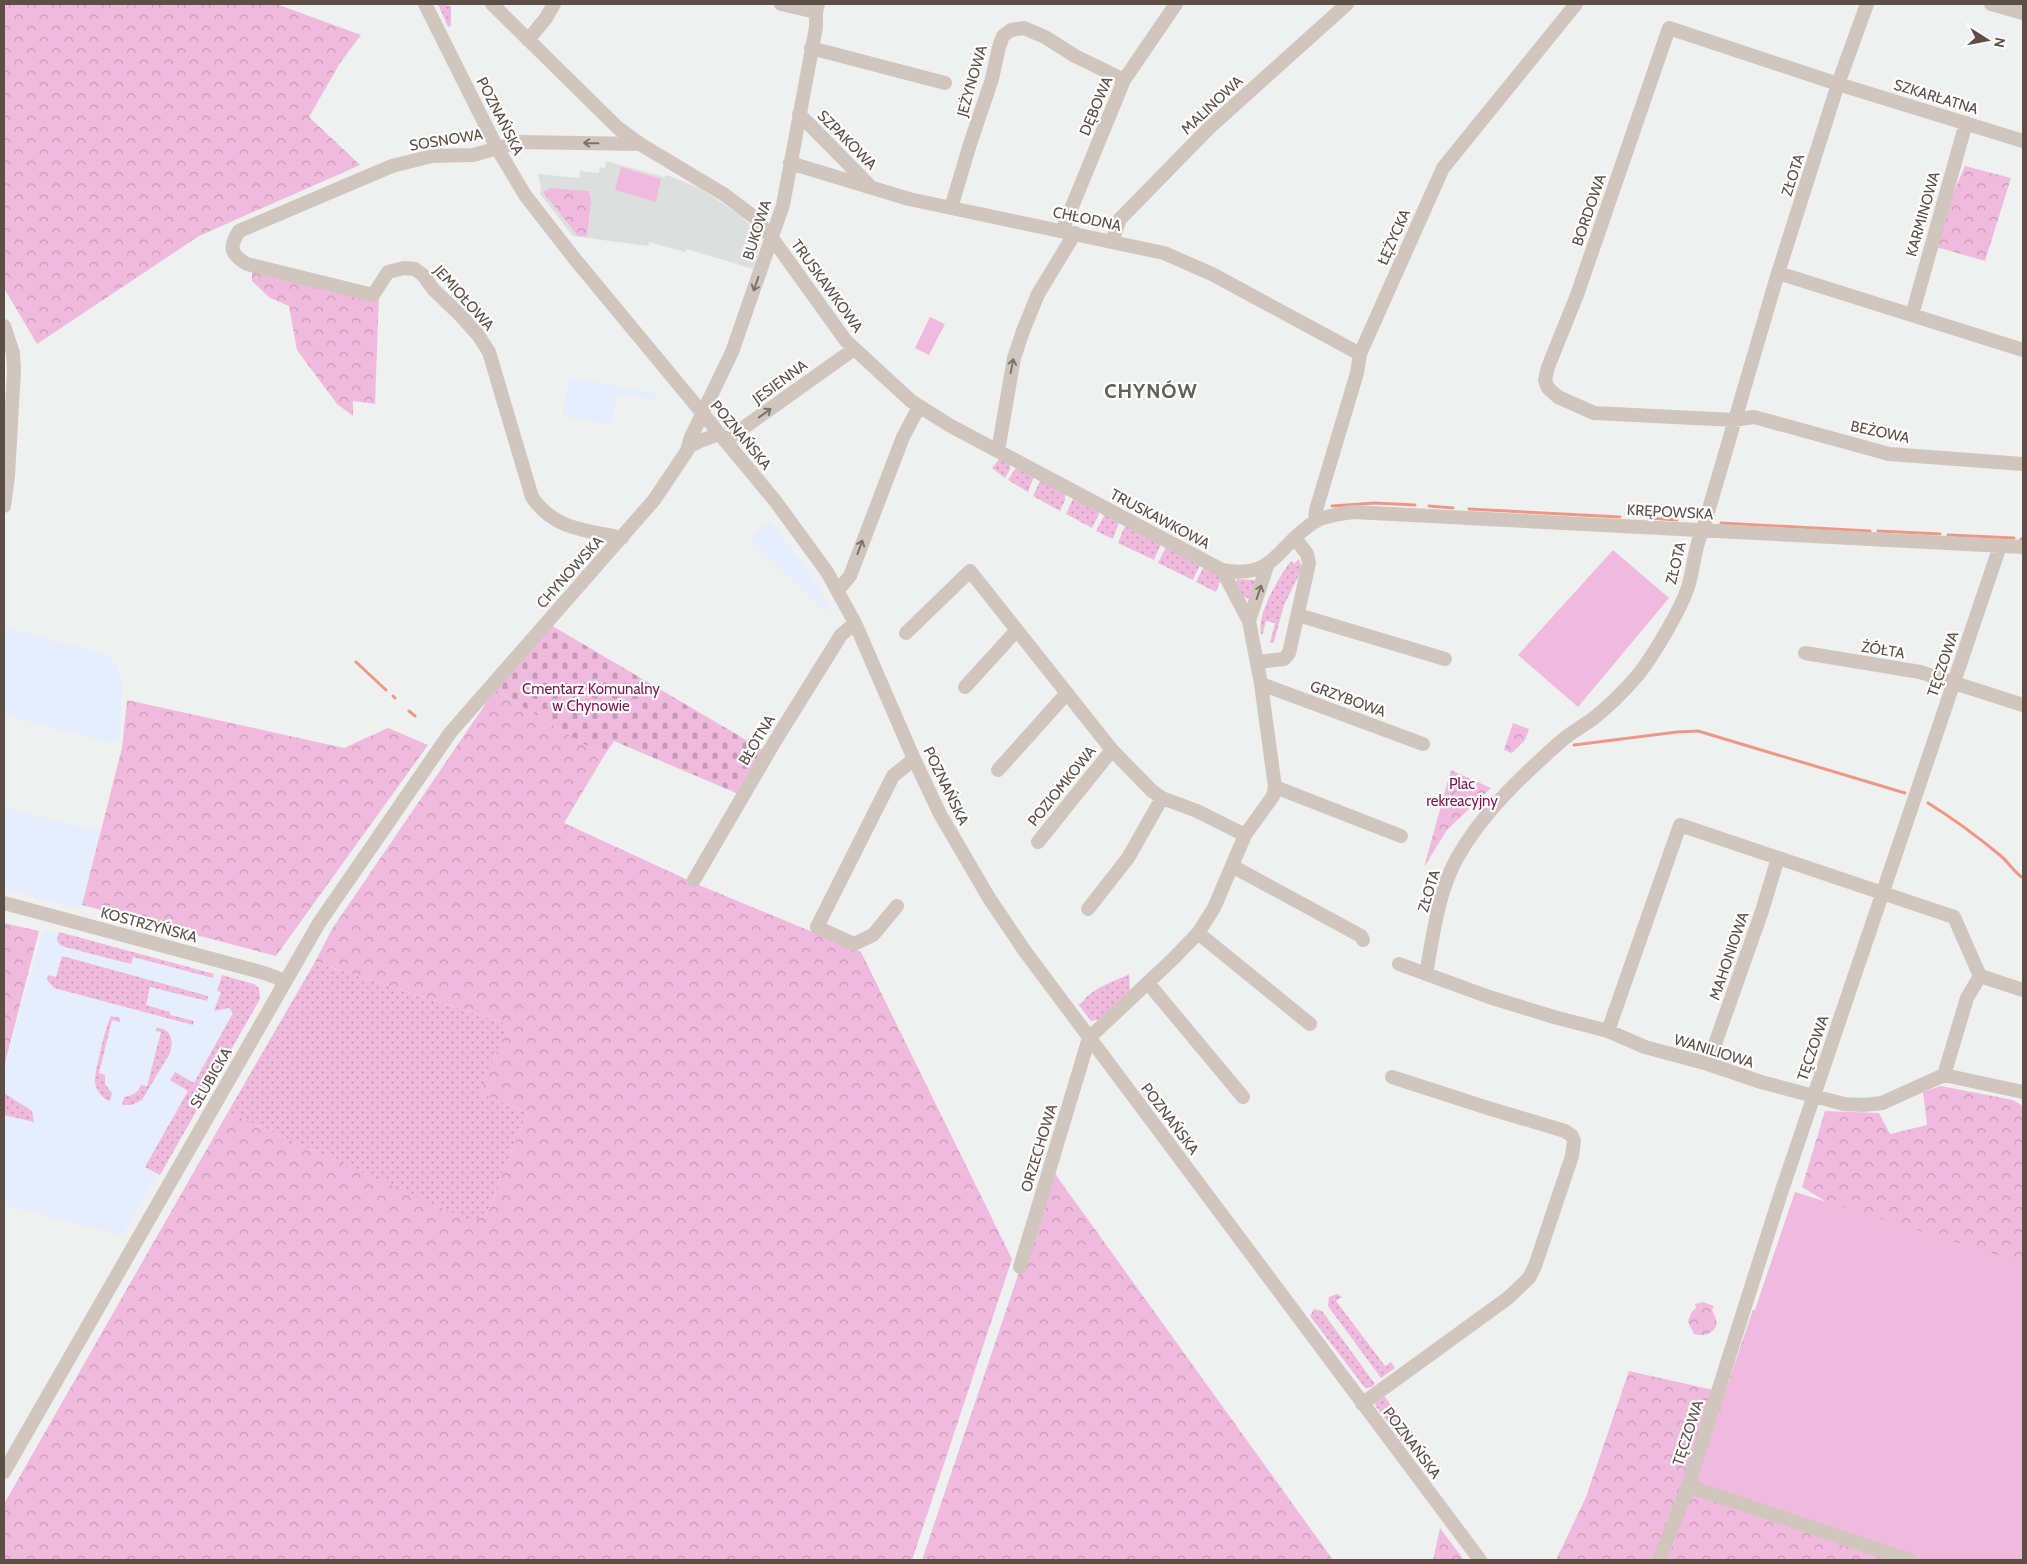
<svg xmlns="http://www.w3.org/2000/svg" width="2027" height="1564" font-family="Cabin,sans-serif">
	<style>
		.commercial { fill: #e6edfc }
		.education { fill: #dddfde }
		.grass { fill: url(#grass-dots) }
		.forest { fill: url(#forest-crowns) }
		.cemetery { fill: url(#cemetery-stones) }
		.pitch { fill: #f0bade }
		.lines { fill: none; stroke-linecap: round; stroke-linejoin: round }
		.stream { stroke: #ee9786; stroke-width: 3 }
		.minor { stroke: #d0c6be; stroke-width: 14 }
		.oneway { stroke: #7f7369 }
		.labels { text-anchor: middle; dominant-baseline: central; stroke-width: 4.5; stroke-linejoin: round; paint-order: stroke }
		.street-label { font-size: 15px; fill: #5c4f45; stroke: #fff }
		.park-label { font-size: 15px; fill: #7f144e; stroke: #fff }
		.district-label { font-size: 20px; font-weight: bold; letter-spacing: 1px; fill: #635f5a; stroke: #fff }
	</style>
	<defs>
		<pattern id="grass-dots" width="8" height="8" patternUnits="userSpaceOnUse" patternTransform="scale(1.25)"><rect width="8" height="8" fill="#f0bade"/><path d="M2 2h.1M6 6h.1" fill="none" stroke="#c69ab6" stroke-width="1.8" stroke-linecap="round"/></pattern>
		<pattern id="forest-crowns" width="20" height="18" patternUnits="userSpaceOnUse" patternTransform="scale(1.25)"><rect width="20" height="18" fill="#f0bade"/><path d="M2 6a3 3 0 1 1 6 0M12 15a3 3 0 1 1 6 0" fill="none" stroke="#c69ab6"/></pattern>
		<pattern id="cemetery-stones" width="16" height="16" patternUnits="userSpaceOnUse" patternTransform="scale(1.25)"><rect width="16" height="16" fill="#f0bade"/><path d="M2 7V4a2 2 0 0 1 4 0v3zM10 15v-3a2 2 0 0 1 4 0v3z" fill="#c69ab6"/></pattern>
	</defs>
	<rect width="100%" height="100%" fill="#eef1f0"/>
	<path class="commercial" d="M570 377 654 393 659 401 617 393 611 425 562 416Z
		M770 522 801 561 816 583 829 607 825 612 749 538Z
		M4 627 99 652 105 654 117 665 122 680 120 737 116 741 111 743 4 715Z
		M4 807 101 832 81 909 4 889Z
		M43 930 71 935 250 984 256 1002 122 1236 4 1205V1071Z"/>
	<path class="education" d="M606 161 664 177 667 175 701 189 740 215 762 237 753 269 687 249 685 252 649 242 648 246 573 236 540 194 541 188 538 174 579 178 580 171 599 173 600 167 605 168Z"/>
	<path class="grass" d="M438 4 451 6V26L448 27Z
		M1000 458 1010 464V469L1005 478 992 468Z
		M1019 468 1034 476 1028 492 1008 480 1015 469Z
		M1040 481H1044L1065 493V500L1060 511 1033 496Z
		M1073 499H1077L1098 510 1099 514 1092 528 1066 514Z
		M1105 514 1119 522 1113 539 1096 531Z
		M1127 526 1161 544 1154 560 1118 543 1124 528Z
		M1166 547 1200 565 1193 580 1158 563Z
		M1299 559 1302 569 1284 605 1274 642 1270 643 1275 623 1266 621 1262 636C1254 618 1280 575 1291 561L1294 564Z
		M1203 568H1205L1219 576 1221 579 1216 592 1196 582Z
		M1237 579 1257 580 1251 599 1244 597 1236 583Z
		M59 932 214 974 213 978 133 957 131 964 65 947 60 945 57 940Z
		M62 956 208 996 207 1001 150 987 146 1005 170 1012V1015L194 1021 193 1025 54 988 47 980 48 975 56 977Z
		M315 962 508 1024 481 1093 527 1113 486 1215 471 1222 228 1112Z
		M1129 974 1130 993 1101 1019 1091 1021 1078 1004 1082 1003C1091 988 1114 982 1129 974Z
		M222 975 254 984 259 988 260 999 160 1175 145 1167 188 1091 170 1080 175 1072 194 1083 233 1013 229 1008 214 1011 221 992 217 991Z
		M111 1016 120 1018V1022L112 1020 99 1073 105 1075V1084L112 1093 110 1101C102 1099 97 1091 95 1083 94 1074 106 1025 111 1016Z
		M157 1028C171 1028 174 1041 170 1053L142 1100 132 1105H122L124 1097C132 1096 138 1093 141 1085L147 1086 161 1032 155 1031Z
		M4 1093 32 1111 34 1122 4 1115Z
		M1337 1294 1342 1297 1336 1301 1385 1366 1391 1362 1395 1368 1381 1378 1328 1306 1329 1297Z
		M1314 1309 1322 1311 1375 1384 1372 1387 1365 1388 1310 1316Z
		M1382 1396 1385 1397 1412 1433 1414 1439 1411 1446H1405L1375 1405 1377 1400Z"/>
	<path class="forest" d="M4 4H276L361 35 340 63 309 117 360 165 199 236 37 344 4 288Z
		M1965 166 2011 178 1985 261 1933 246 1938 228Z
		M551 188 589 191 591 203 587 236H578L543 192Z
		M252 265 379 295 375 404 353 401V416L337 404 297 350 289 306 270 298 252 281Z
		M495 690 604 756 564 823 699 885 861 952 1012 1259 912 1560H4V1504L228 1112 471 1221 486 1215 527 1113 480 1093 508 1024 315 962 332 929Z
		M127 700 344 748 388 728 428 745 276 956 82 905 122 748Z
		M1513 723 1529 729 1525 740 1512 753 1504 750Z
		M1451 770 1491 788 1447 830 1424 867Z
		M4 923 39 931 4 1067Z
		M1941 1086 2013 1100 2023 1106V1336L1851 1217 1802 1187 1825 1111 1879 1113 1890 1134 1927 1125 1923 1092Z
		M1053 1171 1333 1560H922Z
		M1703 1302 1714 1306 1712 1310 1715 1316 1717 1324C1713 1334 1705 1337 1694 1334L1688 1322 1691 1313 1696 1308 1695 1304Z
		M1753 1310 1799 1329 2023 1560H1556L1586 1497 1629 1371 1722 1392 1703 1456Z
		M1440 1528 1464 1560H1433Z"/>
	<path class="cemetery" d="M549 624 765 751 741 795 614 741 604 756 495 690Z"/>
	<path class="pitch" d="M621 167 661 179 656 202 615 190Z
		M930 317 945 324 929 355 915 348Z
		M1613 550 1669 598 1578 707 1518 655Z
		M1461 776 1479 795 1469 805 1451 786Z
		M1795 1192 2023 1263V1560H1921L1696 1483Z"/>
	<g class="lines">
		<path class="stream" d="M1332 506 1375 503 1415 505
			M1429 506 1453 508
			M1469 509 1620 517
			M1650 518 1677 520
			M1721 523 1870 531
			M1878 531 1940 534
			M1948 535 2014 538
			M2021 539H2023
			M356 662 386 690
			M393 696 395 698
			M409 711 415 716
			M1574 745 1677 732 1698 731 1905 793
			M1928 803C1954 819 1978 837 2001 856 2009 863 2014 872 2023 878"/>
		<path class="minor" d="M425 4 497 148 525 195 574 258 776 502 827 572 855 623 914 759 940 814 989 898 1024 950 1480 1560
			M492 4 618 128 640 144 725 195 754 217 772 238 846 341 911 401 949 425 996 450 1222 570C1277 580 1277 544 1316 521 1327 515 1341 514 1353 512L2023 547
			M781 4 816 12
			M1991 4 2023 13
			M528 40 546 18 554 4
			M811 48 945 83
			M799 114 870 186
			M2023 141 1838 84 1669 28 1577 295 1548 367 1545 380 1548 388 1558 397 1594 413 1734 420 1754 417 1889 454 2023 464
			M790 163 909 199 1164 253 1212 274 1360 354
			M951 208 970 144 992 79 999 47 1003 36 1011 30 1024 28 1045 37 1075 56 1124 80
			M1062 231 1124 80 1176 4
			M1112 241 1120 219 1209 128 1347 4
			M1778 273 2023 350
			M1912 315 1966 123
			M4 326 13 353 14 370 8 476 4 506
			M725 441 854 349
			M688 447 700 441 719 434
			M998 451 1014 358 1023 331 1038 294 1075 233
			M1315 522 1316 510 1357 373 1360 354 1443 168 1576 4
			M622 538C587 530 554 530 532 497L489 352 478 335 461 316 433 289 423 275 415 269 404 268 388 272 373 295 247 264C230 254 229 247 239 231L392 166 432 156 473 155 520 142 639 144
			M838 590 850 576 903 437 919 407
			M1298 615 1445 659
			M1249 621 1268 563
			M906 633 970 571 1112 750 1152 791 1162 798 1197 811 1245 835
			M1805 653 1920 672 2023 705
			M1257 662 1284 659 1289 653 1309 563 1307 554 1295 538
			M1261 684 1423 744
			M965 687 1017 630
			M998 770 1067 693
			M1275 787 1401 836
			M1038 842 1112 750
			M1232 866 1361 936 1363 940
			M694 880 775 741 841 635 855 623
			M4 903 264 973 278 978 283 984
			M897 906 873 935 854 944 817 927 893 776 914 759
			M1088 909 1128 858 1162 798
			M1198 933 1310 1024
			M1399 964 1489 997 1554 1017 1608 1031 1645 1047 1708 1064 1761 1082 1844 1104 1863 1105 1882 1103 1944 1075 2023 1092
			M1426 974C1433 936 1438 892 1457 858 1483 812 1522 776 1560 742 1570 733 1583 726 1594 718 1609 706 1625 690 1637 676 1652 658 1681 609 1688 587 1694 568 1694 548 1703 529L1778 273 1838 84 1867 4
			M1148 983 1243 1097
			M1608 1031 1680 825 1954 917 1980 976 2023 990
			M1708 1064 1762 911 1778 858
			M1944 1075 1967 998 1980 976
			M1020 1267 1089 1038 1174 958 1198 933 1214 908 1245 835 1273 796 1275 787 1261 684 1249 621 1222 570
			M1362 1404 1508 1298 1529 1278 1535 1266 1572 1156 1574 1141 1572 1136 1565 1131 1491 1109 1392 1077
			M4 1472 319 923 450 733 654 500 687 451 691 437 732 352 783 205 816 27V12L818 4
			M1688 1486 1909 1560
			M1659 1560 1688 1486 1780 1196 2000 546"/>
	</g>
	<defs><path id="oneway-shaft" d="M-6 0H5M1.5-3L5.5 0L1.5 3" fill="none" stroke-width="1.6" stroke-linecap="round" stroke-linejoin="round" transform="scale(1.25)"/></defs>
	<g class="oneway">
		<use href="#oneway-shaft" transform="translate(591 143) rotate(-179)"/>
		<use href="#oneway-shaft" transform="translate(756 284) rotate(109)"/>
		<use href="#oneway-shaft" transform="translate(1012 366) rotate(-79)"/>
		<use href="#oneway-shaft" transform="translate(765 413) rotate(-36)"/>
		<use href="#oneway-shaft" transform="translate(860 547) rotate(-70)"/>
		<use href="#oneway-shaft" transform="translate(1259 592) rotate(-71)"/>
	</g>
	<g class="labels">
		<g class="street-label">
			<text transform="translate(972 81) rotate(-74)">JEŻYNOWA</text>
			<text transform="translate(1936 97) rotate(17)">SZKARŁATNA</text>
			<text transform="translate(1212 105) rotate(-43)">MALINOWA</text>
			<text transform="translate(1096 106) rotate(-67)">DĘBOWA</text>
			<text transform="translate(500 116) rotate(63)">POZNAŃSKA</text>
			<text transform="translate(446 140) rotate(-9)">SOSNOWA</text>
			<text transform="translate(847 140) rotate(45)">SZPAKOWA</text>
			<text transform="translate(1793 175) rotate(-72)">ZŁOTA</text>
			<text transform="translate(1589 210) rotate(-71)">BORDOWA</text>
			<text transform="translate(1923 214) rotate(-74)">KARMINOWA</text>
			<text transform="translate(1087 219) rotate(12)">CHŁODNA</text>
			<text transform="translate(757 230) rotate(-72)">BUKOWA</text>
			<text transform="translate(1394 237) rotate(-66)">ŁĘŻYCKA</text>
			<text transform="translate(827 286) rotate(54)">TRUSKAWKOWA</text>
			<text transform="translate(464 298) rotate(48)">JEMIOŁOWA</text>
			<text transform="translate(780 382) rotate(-36)">JESIENNA</text>
			<text transform="translate(1880 432) rotate(12)">BEŻOWA</text>
			<text transform="translate(741 435) rotate(50)">POZNAŃSKA</text>
			<text transform="translate(1670 512) rotate(3)">KRĘPOWSKA</text>
			<text transform="translate(1160 519) rotate(28)">TRUSKAWKOWA</text>
			<text transform="translate(1676 563) rotate(-76)">ZŁOTA</text>
			<text transform="translate(570 572) rotate(-48)">CHYNOWSKA</text>
			<text transform="translate(1883 650) rotate(9)">ŻÓŁTA</text>
			<text transform="translate(1943 664) rotate(-71)">TĘCZOWA</text>
			<text transform="translate(1348 699) rotate(20)">GRZYBOWA</text>
			<text transform="translate(757 740) rotate(-59)">BŁOTNA</text>
			<text transform="translate(946 786) rotate(64)">POZNAŃSKA</text>
			<text transform="translate(1062 786) rotate(-51)">POZIOMKOWA</text>
			<text transform="translate(1429 891) rotate(-73)">ZŁOTA</text>
			<text transform="translate(149 925) rotate(15)">KOSTRZYŃSKA</text>
			<text transform="translate(1729 956) rotate(-71)">MAHONIOWA</text>
			<text transform="translate(1813 1048) rotate(-71)">TĘCZOWA</text>
			<text transform="translate(1714 1051) rotate(17)">WANILIOWA</text>
			<text transform="translate(211 1078) rotate(-60)">SŁUBICKA</text>
			<text transform="translate(1170 1119) rotate(53)">POZNAŃSKA</text>
			<text transform="translate(1039 1148) rotate(-73)">ORZECHOWA</text>
			<text transform="translate(1688 1433) rotate(-72)">TĘCZOWA</text>
			<text transform="translate(1412 1443) rotate(53)">POZNAŃSKA</text>
		</g>
		<g class="park-label">
			<text x="591" y="689">Cmentarz Komunalny<tspan x="591" dy="17">w Chynowie</tspan></text>
			<text x="1462" y="784">Plac<tspan x="1462" dy="17">rekreacyjny</tspan></text>
		</g>
		<g class="district-label">
			<text x="1151" y="391">CHYNÓW</text>
		</g>
	</g>
	<rect width="2027" height="1564" fill="none" stroke="#5c4f45" stroke-width="10"/>
	<g transform="translate(1987 40) rotate(101)" stroke="#ffffff" stroke-width="4" paint-order="stroke">
	<path d="M0-4L9 19L0 12L-9 19Z" fill="#5c4f45"/>
	<text y="-8" font-size="14" font-weight="bold" text-anchor="middle" fill="#5c4f45">N</text>
	</g>
</svg>
